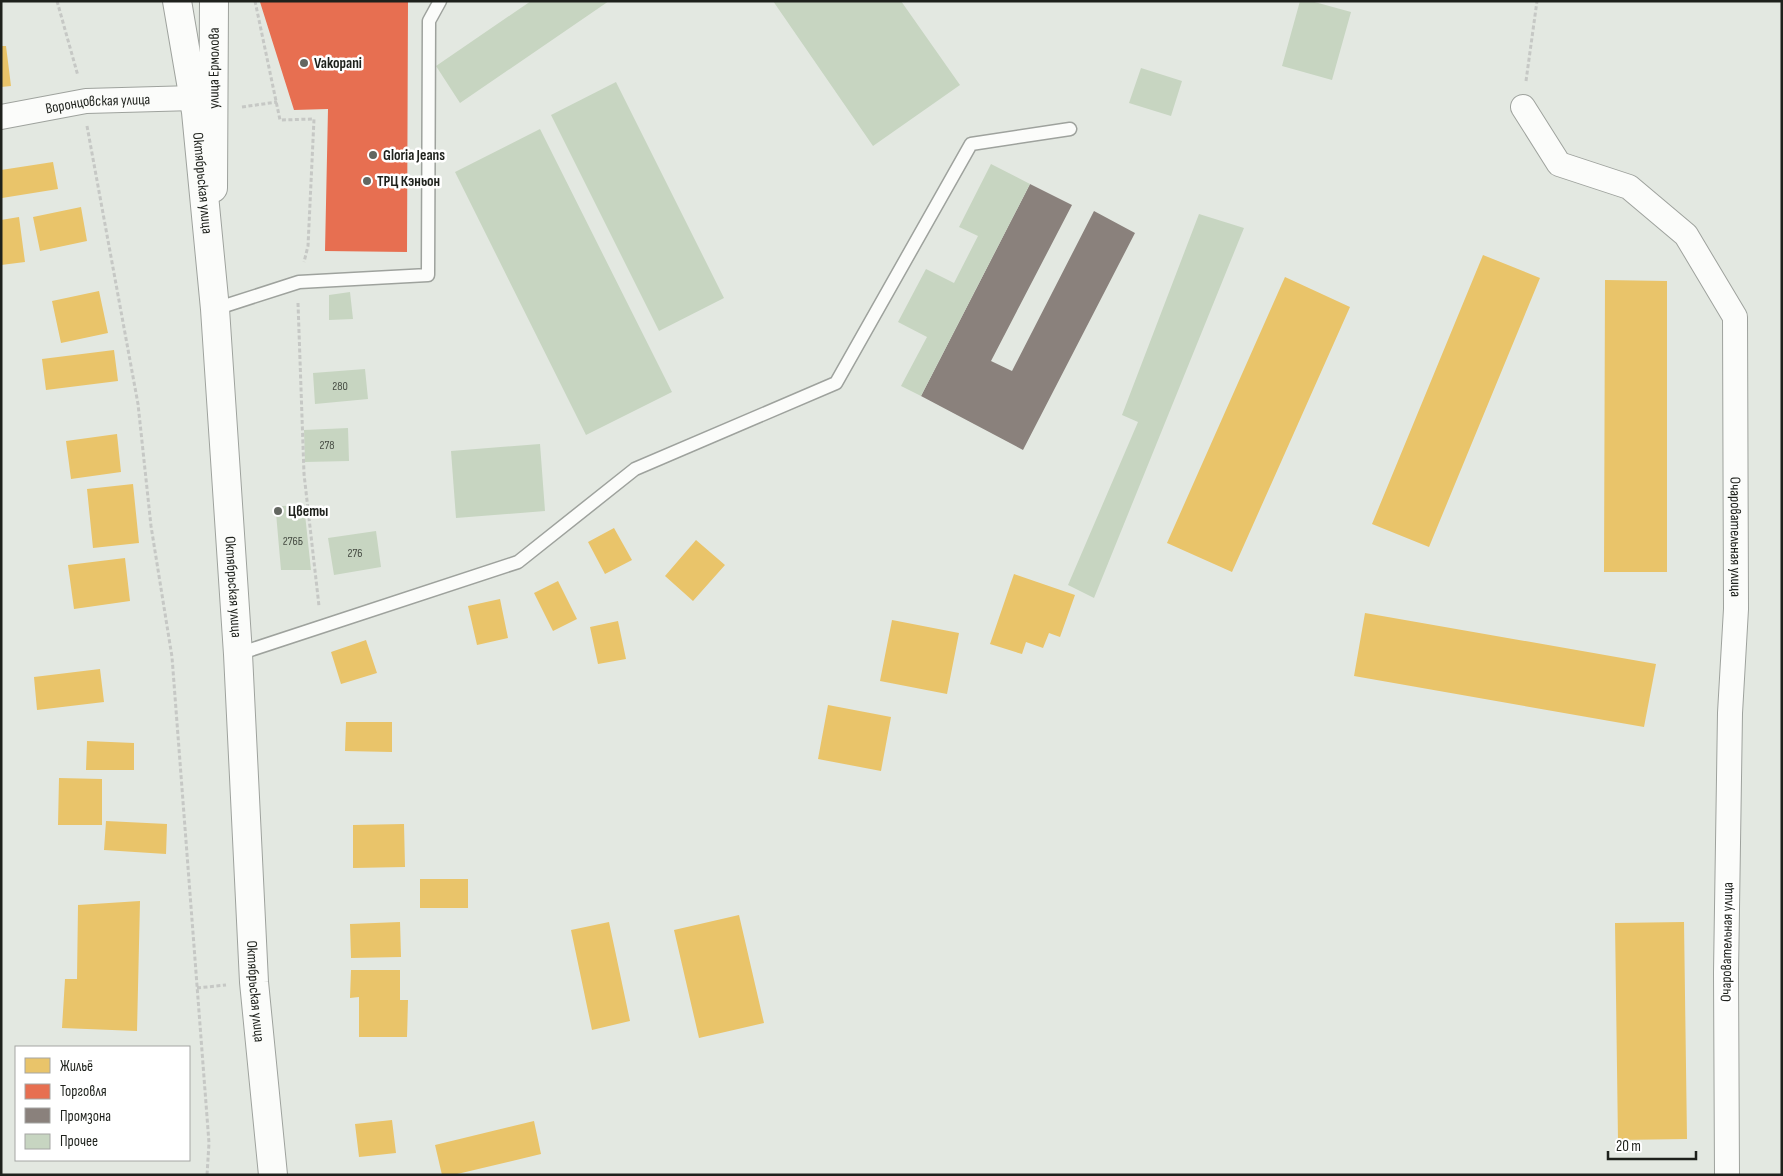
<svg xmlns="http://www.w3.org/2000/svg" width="1783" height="1176" font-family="'Sofia Sans Condensed',sans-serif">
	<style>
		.homes { fill: #e9c46a }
		.shops { fill: #e76f51 }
		.industry { fill: #8a817c }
		.building { fill: #c7d5c1 }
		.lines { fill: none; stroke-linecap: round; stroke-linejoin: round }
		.service-casing { stroke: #9ea29d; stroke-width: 15 }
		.minor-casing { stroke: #9ea29d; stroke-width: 26 }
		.tertiary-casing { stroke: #9ea29d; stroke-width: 30 }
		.secondary-casing { stroke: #9ea29d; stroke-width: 30 }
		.path { stroke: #c6c8c5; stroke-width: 3; stroke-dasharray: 4 2.5; stroke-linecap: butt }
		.service { stroke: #fbfcfa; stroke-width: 12 }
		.minor { stroke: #fbfcfa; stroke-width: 24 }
		.tertiary { stroke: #fbfcfa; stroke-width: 28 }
		.secondary { stroke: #fbfcfa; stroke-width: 28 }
		.poi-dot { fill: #636761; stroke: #fff; stroke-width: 2 }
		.labels { text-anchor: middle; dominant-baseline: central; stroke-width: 5; stroke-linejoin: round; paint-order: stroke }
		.number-label { font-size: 12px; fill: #484e45 }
		.poi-label { font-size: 15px; font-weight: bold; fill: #1e211c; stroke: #fff; text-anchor: start }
		.street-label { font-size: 15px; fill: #1e211c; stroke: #fff }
	</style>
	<rect width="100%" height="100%" fill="#e3e8e1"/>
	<path class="homes" d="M1 46H6L11 86 1 87Z
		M53 162 58 189 2 198 1 170Z
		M81 207 87 241 40 251 33 217Z
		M19 217 25 262 1 265V220Z
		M1483 255 1540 278 1429 547 1372 524Z
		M1285 277 1350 307 1232 572 1167 543Z
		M1605 280 1667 281V572H1604Z
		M99 291 108 333 61 343 52 301Z
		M114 350 118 381 46 390 42 359Z
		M117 434 121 472 71 479 66 441Z
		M133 484 139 543 93 548 87 489Z
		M614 528 632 560 605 574 588 542Z
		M696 540 725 565 693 601 665 576Z
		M125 558 130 601 74 609 68 565Z
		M1014 574 1075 595 1060 637 1049 633 1043 648 1026 642 1022 654 990 644Z
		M558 581 577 619 553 631 534 593Z
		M500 599 508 638 477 645 468 606Z
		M1365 613 1656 664 1644 727 1354 676Z
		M892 620 959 633 947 694 880 681Z
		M618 621 626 659 598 664 590 627Z
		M366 640 377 673 341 684 331 652Z
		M100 669 104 702 37 710 34 677Z
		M828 705 891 717 881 771 818 759Z
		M346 722H392V752L345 751Z
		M87 741 134 743V770H86Z
		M59 778 102 779V825H58Z
		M106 821 167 824 166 854 104 850Z
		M404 824 405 867 353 868V825Z
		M420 879H468V908H420Z
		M140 901 137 1031 62 1028 65 979H77L78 905Z
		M739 915 764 1023 699 1038 674 930Z
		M400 922 401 957 351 958 350 924Z
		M609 922 630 1021 592 1030 571 930Z
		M1684 922 1687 1139 1618 1140 1615 923Z
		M351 970H400V1000H408L407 1037H359V997L350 998Z
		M392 1120 396 1153 359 1157 355 1124Z
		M534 1121 541 1154 453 1175H442L435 1145Z"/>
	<path class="shops" d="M262 1H408L407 252 325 251 328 109 294 110 260 2Z"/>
	<path class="industry" d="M1030 184 1072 205 991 361 1012 371 1094 211 1135 233 1023 450 921 396Z"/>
	<path class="building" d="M531 1H609L460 103 436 66Z
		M773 1H901L960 85 873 146Z
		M1300 1H1311L1351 12 1332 80 1282 66Z
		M1141 68 1182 81 1171 116 1129 103Z
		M616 82 724 298 659 331 551 115Z
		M540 129 672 392 586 435 455 172Z
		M991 164 1030 184 921 396 901 386 927 337 898 322 926 269 954 283 978 236 959 227Z
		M1199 214 1244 228 1094 598 1068 585 1138 422 1122 415Z
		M350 292 353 319 329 320V295Z
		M365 369 368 399 315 404 313 373Z
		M348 428 349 461 305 462 304 430Z
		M540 444 545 511 456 518 451 451Z
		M304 505 311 570H281L276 513 282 506Z
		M376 531 381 567 334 575 328 538Z"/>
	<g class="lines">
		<defs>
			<path id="service" d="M215 309 299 282 428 275 429 21 440 1
				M238 654 518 562 635 469 836 383 971 144 1070 129"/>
			<g id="minor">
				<path id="s1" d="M1523 107 1559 164 1629 187 1686 235 1735 317 1736 609 1730 713 1726 973 1727 1175"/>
				<path id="s2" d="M1 117 86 101 194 98"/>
			</g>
			<g id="tertiary">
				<path id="s3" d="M213 188 214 1"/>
			</g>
			<g id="secondary">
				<path id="s4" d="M177 1 196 112 215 309 238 654 254 982 273 1175"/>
			</g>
		</defs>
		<use href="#service" class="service-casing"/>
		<use href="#minor" class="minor-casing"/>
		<use href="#tertiary" class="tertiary-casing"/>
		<use href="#secondary" class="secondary-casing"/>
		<path class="path" d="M57 1 78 76
			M255 1 280 120 314 119 308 246 304 262
			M1526 81 1537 1
			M242 107 277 102
			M87 126 138 404 151 526 172 657 209 1143 207 1175
			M298 303 304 474 319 606
			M197 988 226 985"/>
		<use href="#service" class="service"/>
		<use href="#minor" class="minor"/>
		<use href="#tertiary" class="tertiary"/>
		<use href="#secondary" class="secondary"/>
	</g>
	<g class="poi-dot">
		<circle cx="304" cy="63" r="5"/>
		<circle cx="373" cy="155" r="5"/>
		<circle cx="367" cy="181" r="5"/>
		<circle cx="278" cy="511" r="5"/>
	</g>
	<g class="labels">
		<g class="number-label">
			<text x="340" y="386">280</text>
			<text x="327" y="445">278</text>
			<text x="293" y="541">276Б</text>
			<text x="355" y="553">276</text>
		</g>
		<g class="poi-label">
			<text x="314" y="63">Vakopani</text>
			<text x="383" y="155">Gloria Jeans</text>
			<text x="377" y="181">ТРЦ Кэньон</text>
			<text x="288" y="511">Цветы</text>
		</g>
		<g class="street-label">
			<text stroke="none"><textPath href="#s3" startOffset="120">улица Ермолова</textPath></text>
			<text stroke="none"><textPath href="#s2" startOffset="98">Воронцовская улица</textPath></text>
			<text stroke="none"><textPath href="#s4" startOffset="184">Октябрьская улица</textPath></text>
			<text stroke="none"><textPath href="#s1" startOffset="531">Очаровательная улица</textPath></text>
			<text stroke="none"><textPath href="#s4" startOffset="589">Октябрьская улица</textPath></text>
			<text transform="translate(1727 942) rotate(-89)">Очаровательная улица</text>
			<text stroke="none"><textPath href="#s4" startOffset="994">Октябрьская улица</textPath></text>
		</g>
	</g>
	<rect width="1783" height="1176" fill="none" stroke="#1e211c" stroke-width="5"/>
	<rect x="15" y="1046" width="175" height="115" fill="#ffffff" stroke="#a5a6a4"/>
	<rect x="25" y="1058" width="25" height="15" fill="#e9c46a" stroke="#a5a6a4"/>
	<text x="60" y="1071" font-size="15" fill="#1e211c">Жильё</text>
	<rect x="25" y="1084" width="25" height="15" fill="#e76f51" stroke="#a5a6a4"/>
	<text x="60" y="1096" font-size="15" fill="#1e211c">Торговля</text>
	<rect x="25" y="1108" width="25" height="15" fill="#8a817c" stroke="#a5a6a4"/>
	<text x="60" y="1121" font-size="15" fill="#1e211c">Промзона</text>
	<rect x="25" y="1134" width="25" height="15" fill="#c7d5c1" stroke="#a5a6a4"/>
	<text x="60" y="1146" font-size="15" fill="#1e211c">Прочее</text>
	<path d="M1608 1151v8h88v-8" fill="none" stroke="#1e211c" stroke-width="2.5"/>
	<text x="1616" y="1151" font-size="15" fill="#1e211c" stroke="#ffffff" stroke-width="4" paint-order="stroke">20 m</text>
</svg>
